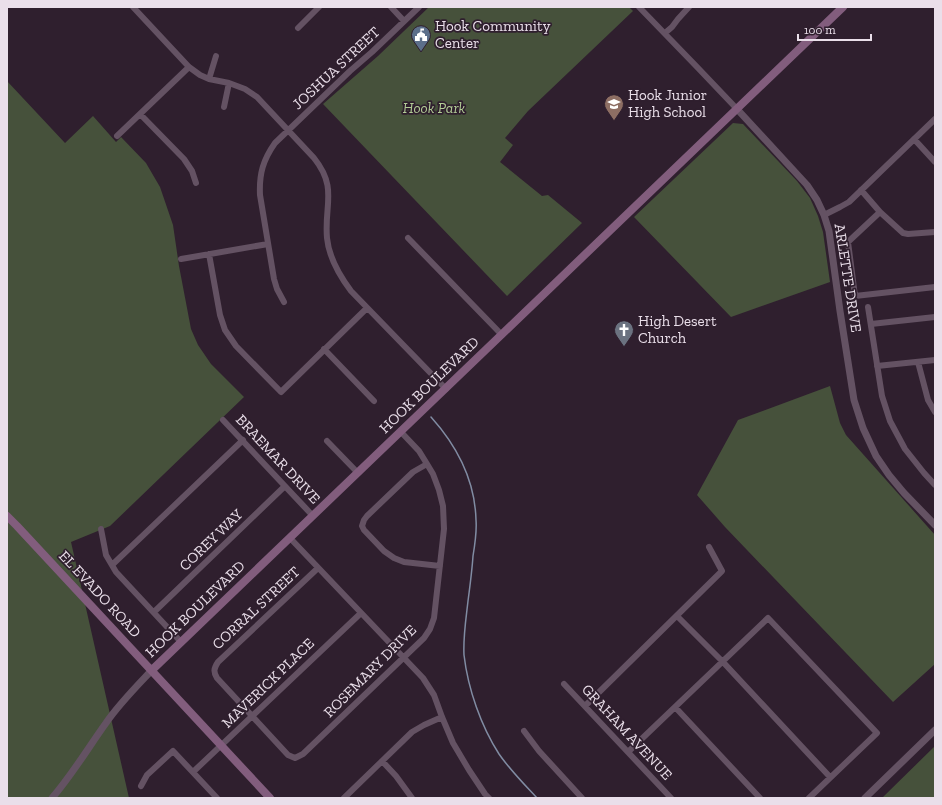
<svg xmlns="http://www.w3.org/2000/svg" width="942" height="805" font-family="'Zilla Slab',serif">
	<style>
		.green { fill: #46513b }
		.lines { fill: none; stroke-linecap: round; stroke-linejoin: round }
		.stream { stroke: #818ca3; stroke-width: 1.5 }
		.minor { stroke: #645263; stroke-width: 6 }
		.tertiary { stroke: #645263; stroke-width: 7 }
		.secondary { stroke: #825d7d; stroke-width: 8 }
		.labels { text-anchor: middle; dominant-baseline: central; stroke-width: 3.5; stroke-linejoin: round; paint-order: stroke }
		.poi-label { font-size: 15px; fill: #eadfea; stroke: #2f1f2e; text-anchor: start }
		.street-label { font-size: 15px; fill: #eadfea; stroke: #2f1f2e }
		.park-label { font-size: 15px; font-style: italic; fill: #b3cd96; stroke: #2f1f2e }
	</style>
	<rect width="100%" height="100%" fill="#2f1f2e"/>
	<path class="green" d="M429 7H629L633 11 528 111 505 138 513 145 500 162 542 196 548 195 582 223 507 296 323 104 378 56Z
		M7 81 65 143 93 116 116 142 121 137 146 163 160 187 173 225 179 266 191 329 198 345 211 364 244 397 110 526 71 542 129 798H7Z
		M733 123 743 124 797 181 810 198 818 216 823 232 830 282 731 317 634 217Z
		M830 386 840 423 846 435 935 535V664L893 702 725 527 697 495 738 420Z
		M935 746V798H882Z"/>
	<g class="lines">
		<path class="stream" d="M431 417C457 446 475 480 476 520 477 532 475 544 473 556 472 571 470 586 468 601 466 619 463 637 464 655 468 689 481 726 499 754 510 770 524 784 537 798"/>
		<path class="minor" d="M133 7 189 67 200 75 209 79 229 83 245 89 257 97 314 158C338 188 324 205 327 238 329 258 339 275 351 291L446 389
			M391 7 404 21
			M639 7 698 68 737 109
			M298 28 319 7
			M665 33 672 27 678 19 689 7
			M209 79 216 56
			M224 107 229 83
			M140 114 184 159 192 171 196 183
			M117 136 189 67
			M914 139 935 162
			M861 190 880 212 848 242 855 296 935 287
			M880 212 903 233 908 234 935 232
			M824 215 840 207 849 202 935 119
			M408 238 502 335
			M209 254 220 315 225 330 236 346 281 392 367 308
			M181 259 268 244
			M284 302 277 289 274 279 260 195C259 174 263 160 275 143L350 71 372 52 419 7
			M868 307 882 396 890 421 905 449 924 473 935 485
			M871 324 935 317
			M324 349 374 401
			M918 362 928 400 935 412
			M877 366 935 360
			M223 420 313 516
			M327 441 358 473
			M427 464 413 472 367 516 364 520 362 526 364 530 384 551 394 558 404 562 440 566
			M101 529 106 555 116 572 181 642
			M290 538 423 678 434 695 442 717 453 743 469 770 485 794 489 798
			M112 565 243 440
			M318 568 218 662C214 668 213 672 217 678L288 755 295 758 303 754 424 638 430 629 434 618 444 529 443 506 439 490 433 474 427 464 419 451 401 432
			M154 612 285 486
			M677 616 723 662 830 777
			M564 684 671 798
			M585 706 722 571 709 547
			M675 707 760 798
			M524 731 539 751 582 798
			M628 752 768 618 877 733 809 798
			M382 761 396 776 412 798
			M193 772 361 613
			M141 786 147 775 173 751 217 798
			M344 798 412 732 424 725 442 717"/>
		<path class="tertiary" d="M737 109 807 185 817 200 824 215 829 231 840 311 854 400 863 428 876 456 889 475 904 493 935 525
			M52 798C72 775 88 748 106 723 119 704 136 687 152 670
			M865 798 935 730"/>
		<path class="secondary" d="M7 516 17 526 270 798
			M152 670 843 7"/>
	</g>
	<defs>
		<symbol id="civic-pin" viewBox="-11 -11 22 30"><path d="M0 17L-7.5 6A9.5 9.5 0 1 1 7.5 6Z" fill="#5c6f8a" stroke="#2f1f2e"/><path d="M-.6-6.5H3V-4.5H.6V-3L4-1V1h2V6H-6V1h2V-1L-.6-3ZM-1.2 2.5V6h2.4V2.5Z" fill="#fff"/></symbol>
		<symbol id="school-pin" viewBox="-11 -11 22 30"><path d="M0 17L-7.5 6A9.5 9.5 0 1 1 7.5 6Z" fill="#8d6e63" stroke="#2f1f2e"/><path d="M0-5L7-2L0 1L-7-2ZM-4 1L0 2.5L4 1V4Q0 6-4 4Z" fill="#fff"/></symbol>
		<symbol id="church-pin" viewBox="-11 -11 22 30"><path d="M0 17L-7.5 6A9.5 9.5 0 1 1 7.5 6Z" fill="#6b7280" stroke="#2f1f2e"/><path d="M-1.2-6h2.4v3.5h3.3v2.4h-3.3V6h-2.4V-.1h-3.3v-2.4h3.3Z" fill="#fff"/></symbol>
	</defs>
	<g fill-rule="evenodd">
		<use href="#civic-pin" x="410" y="24" width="22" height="30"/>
		<use href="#school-pin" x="603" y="93" width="22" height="30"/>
		<use href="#church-pin" x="613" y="319" width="22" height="30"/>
	</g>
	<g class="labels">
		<g class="poi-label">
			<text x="435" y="26">Hook Community<tspan x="435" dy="17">Center</tspan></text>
			<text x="628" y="95">Hook Junior<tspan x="628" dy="17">High School</tspan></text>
			<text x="638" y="321">High Desert<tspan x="638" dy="17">Church</tspan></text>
		</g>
		<g class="street-label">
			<text transform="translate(336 68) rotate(-43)">JOSHUA STREET</text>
			<text transform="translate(848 278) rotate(81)">ARLETTE DRIVE</text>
			<text transform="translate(429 385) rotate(-44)">HOOK BOULEVARD</text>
			<text transform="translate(278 459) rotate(47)">BRAEMAR DRIVE</text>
			<text transform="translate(211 540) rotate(-44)">COREY WAY</text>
			<text transform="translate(100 594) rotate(47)">EL EVADO ROAD</text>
			<text transform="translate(256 608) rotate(-43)">CORRAL STREET</text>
			<text transform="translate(195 609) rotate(-44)">HOOK BOULEVARD</text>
			<text transform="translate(370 671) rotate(-45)">ROSEMARY DRIVE</text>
			<text transform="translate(268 683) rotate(-44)">MAVERICK PLACE</text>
			<text transform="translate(627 732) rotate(47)">GRAHAM AVENUE</text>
		</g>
		<g class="park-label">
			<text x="434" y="108">Hook Park</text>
		</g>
	</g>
	<rect width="942" height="805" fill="none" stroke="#eadfea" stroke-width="16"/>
	<path d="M798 34v6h73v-6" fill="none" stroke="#eadfea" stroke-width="2"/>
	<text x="804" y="34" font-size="12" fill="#eadfea" stroke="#2f1f2e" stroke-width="3" paint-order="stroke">100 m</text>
</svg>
